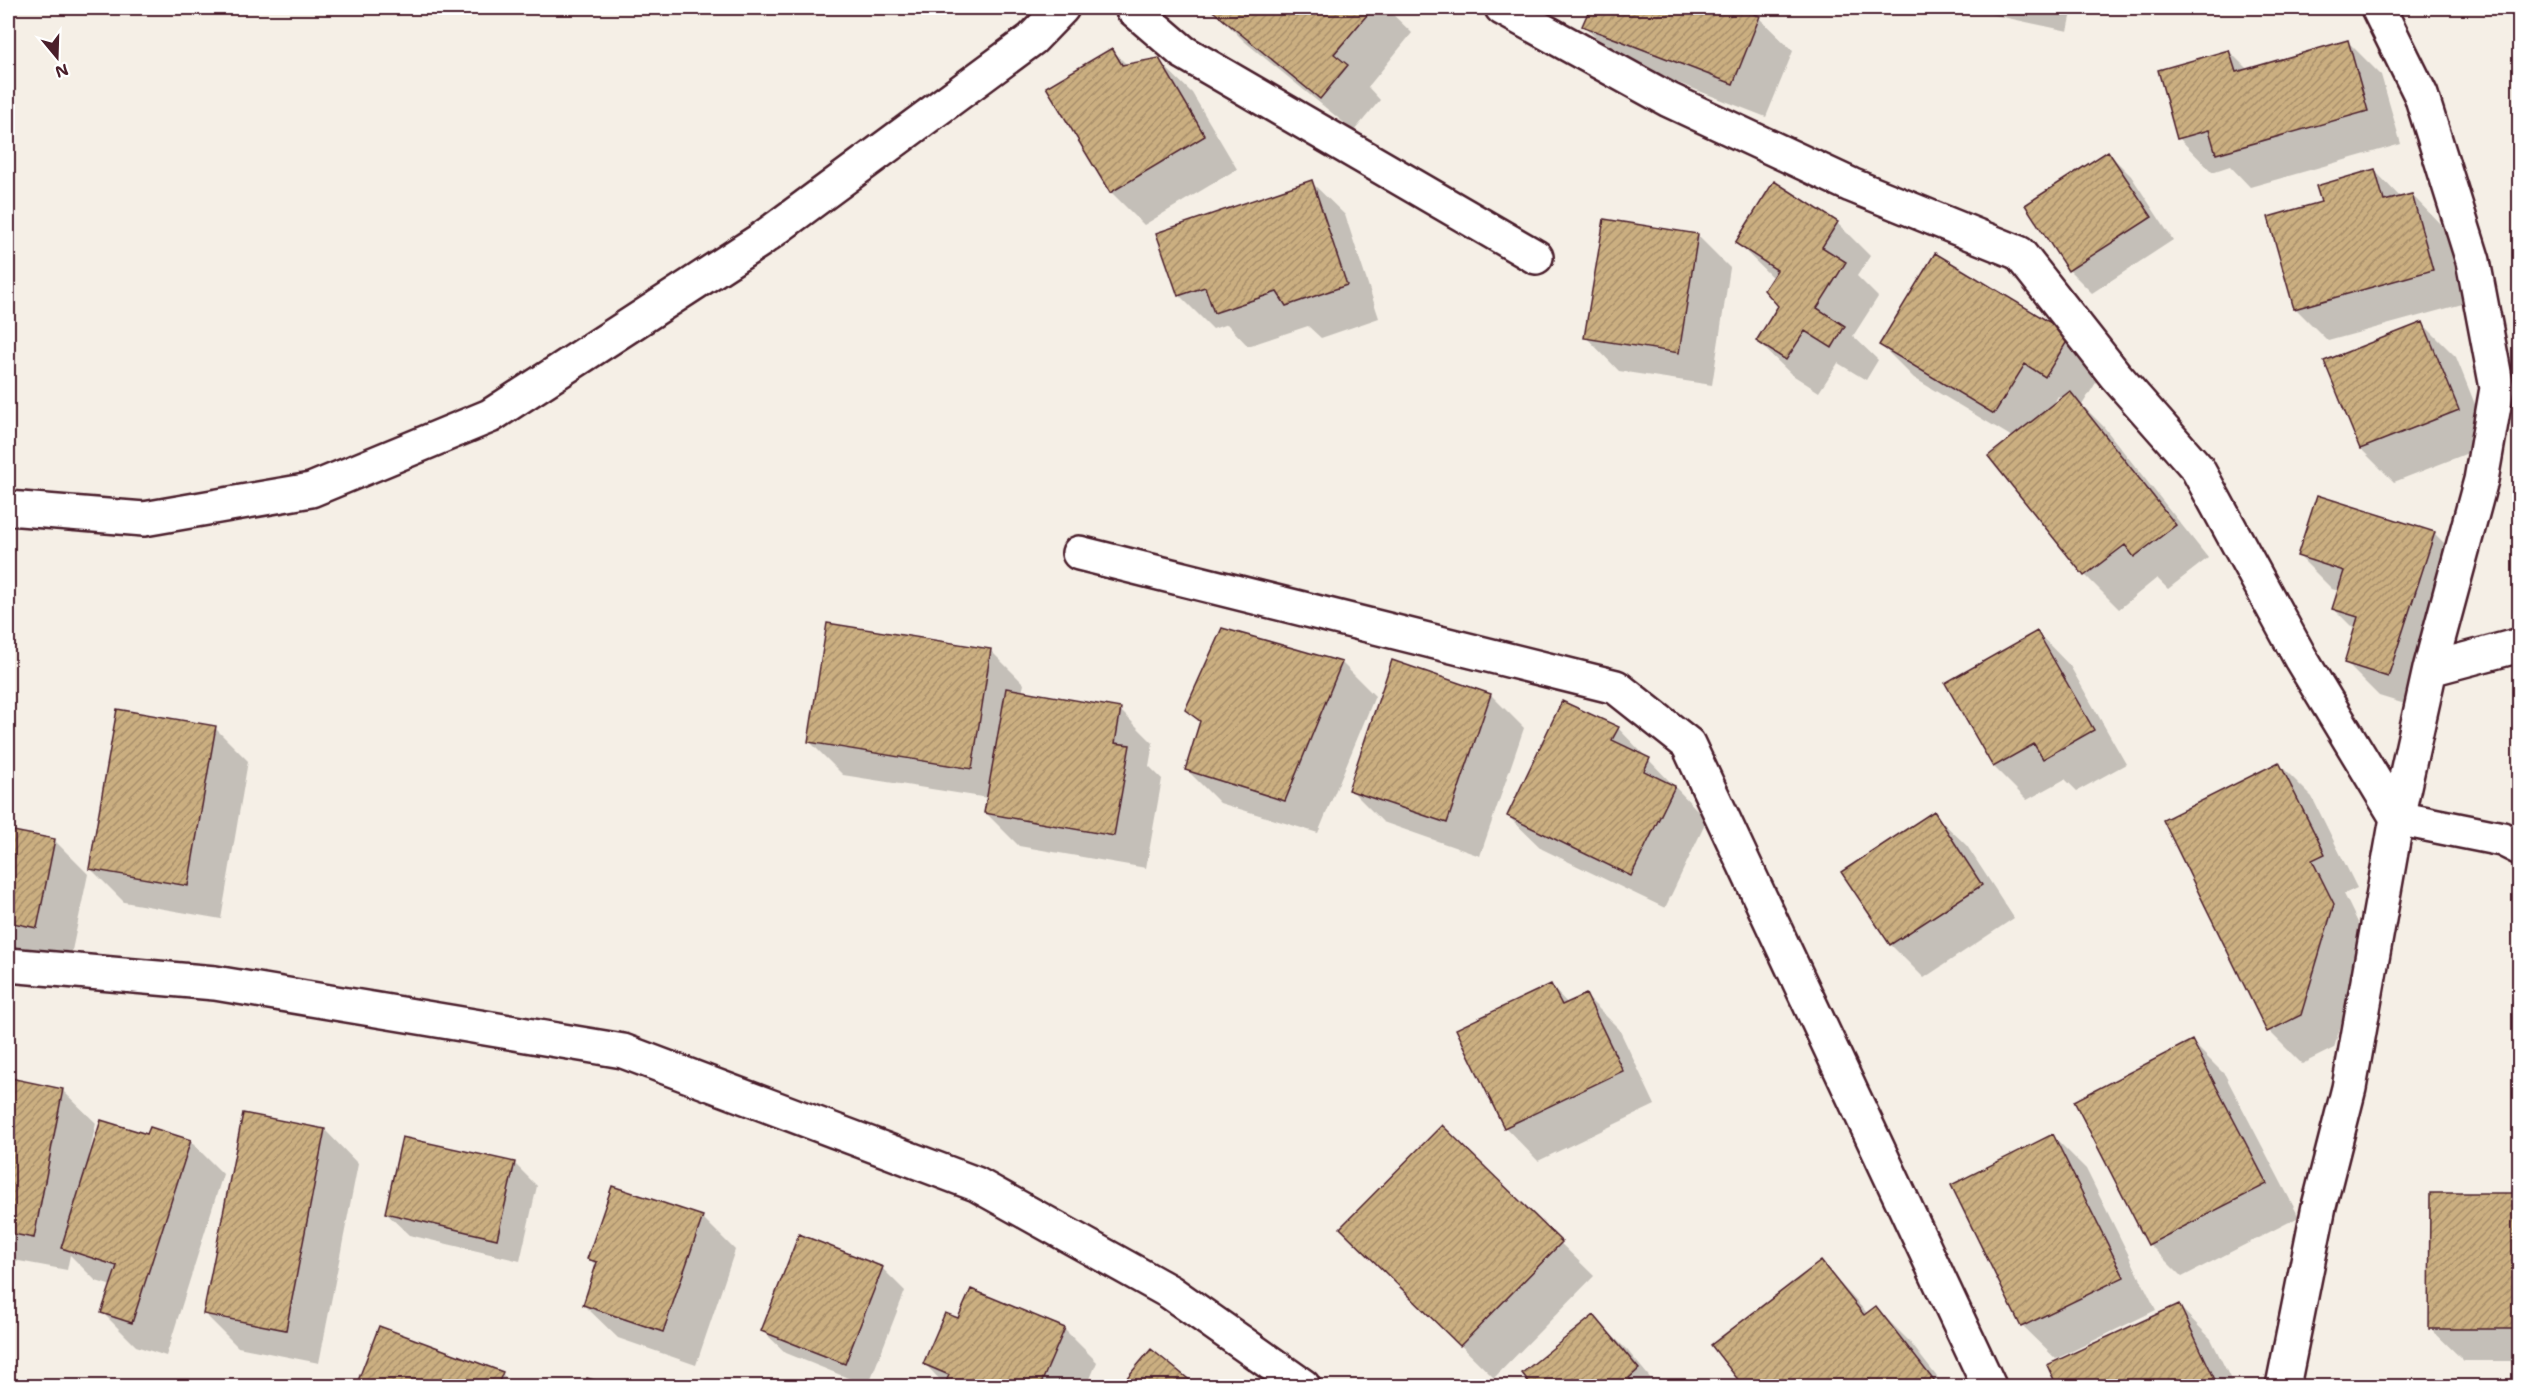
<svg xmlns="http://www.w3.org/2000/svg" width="2527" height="1394" font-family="'Shantell Sans',sans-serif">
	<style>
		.shadow { fill: #0003; fill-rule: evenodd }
		.building { fill: url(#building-hatch); stroke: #4a1f2b; stroke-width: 1.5 }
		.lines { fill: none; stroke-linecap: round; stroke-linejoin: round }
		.street-casing { stroke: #4a1f2b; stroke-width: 38 }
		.secondary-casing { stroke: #4a1f2b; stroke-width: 38 }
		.street { stroke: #fff; stroke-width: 33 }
		.secondary { stroke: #fff; stroke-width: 33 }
	</style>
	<defs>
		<pattern id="building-hatch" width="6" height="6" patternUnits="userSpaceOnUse" patternTransform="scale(1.5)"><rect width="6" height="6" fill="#cbaf81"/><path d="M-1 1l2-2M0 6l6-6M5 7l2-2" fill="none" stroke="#a78e6a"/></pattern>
	</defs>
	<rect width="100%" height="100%" fill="#f5efe6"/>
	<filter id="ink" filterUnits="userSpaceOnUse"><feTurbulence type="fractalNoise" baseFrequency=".0167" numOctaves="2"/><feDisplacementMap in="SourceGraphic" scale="12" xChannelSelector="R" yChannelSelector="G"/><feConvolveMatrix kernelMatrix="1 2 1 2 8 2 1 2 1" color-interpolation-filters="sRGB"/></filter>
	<g filter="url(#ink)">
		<path class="shadow" d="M1211 8H1386L1412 33 1368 87 1380 100 1354 131 1244 41Z
			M1591 8H1733L1759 18 1793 51 1766 117 1617 59 1584 26Z
			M1962 8H2073L2068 31Z
			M2348 42 2381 75 2401 144 2250 187 2230 166 2212 172 2179 138 2229 51 2248 70Z
			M1112 50 1128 66 1158 60 1192 93 1237 169 1144 225 1111 192Z
			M2108 153 2131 176 2173 240 2092 293 2069 270Z
			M2375 171 2401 198 2412 195 2445 229 2466 303 2328 341 2295 308 2323 203Z
			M1311 182 1345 215 1379 318 1321 338 1308 326 1248 346 1227 324 1213 329 1180 296 1158 234Z
			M1837 223 1870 256 1857 276 1878 297 1853 336 1878 360 1866 380 1838 363 1819 392 1791 374 1757 341 1780 305 1773 278 1737 243Z
			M1697 235 1730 268 1712 385 1619 371 1586 337Z
			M2423 324 2456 357 2491 444 2394 482 2361 449Z
			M2070 336 2104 370 2082 405 2103 426 2208 558 2168 589 2157 578 2119 609 2085 575 1990 456 2014 438 1914 378 1881 345ZM2058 396 2063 399 2052 407Z
			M2434 533 2468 567 2421 709 2379 696 2345 662 2356 631 2333 608 2339 591 2332 589 2299 556Z
			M1223 629 1342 663 1375 696 1318 833 1220 803 1187 770 1201 724 1187 710Z
			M2037 632 2070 666 2126 764 2077 791 2065 779 2027 800 1994 767 1947 684Z
			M991 651 1024 684 1022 693 1120 710 1153 743 1149 766 1162 779 1146 868 1019 846 985 812 988 798 843 775 810 742Z
			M1491 695 1524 728 1480 856 1383 822 1350 789Z
			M215 728 248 761 221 919 124 902 91 869Z
			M1618 728 1707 820 1665 908 1542 849 1508 816Z
			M2279 764 2312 797 2357 888 2344 894 2366 939 2334 1048 2302 1064 2269 1031 2165 821Z
			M1933 813 1967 846 2014 918 1924 978 1891 945 1844 872Z
			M8 831 55 841 88 874 70 960 8 948Z
			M1551 986 1568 1004 1586 996 1619 1029 1655 1105 1538 1161 1505 1127Z
			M2192 1042 2225 1075 2299 1217 2182 1277 2149 1244Z
			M8 1071 20 1082 62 1090 96 1123 89 1156 148 1136 190 1141 223 1174 166 1356 136 1346 103 1313 112 1286 96 1281 70 1255 67 1270 8 1259Z
			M1442 1127 1594 1276 1494 1378 1375 1261Z
			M325 1130 358 1164 319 1363 238 1347 205 1314Z
			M2053 1136 2086 1169 2156 1310 2056 1359 2022 1326Z
			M514 1163 537 1186 520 1261 409 1235 386 1213Z
			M2520 1194V1361H2464L2430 1328Z
			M702 1217 735 1250 696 1365 618 1338 584 1305 597 1267 589 1258Z
			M1821 1263 1868 1314 1876 1308 1909 1341 1944 1386H1745L1713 1346Z
			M882 1268 905 1291 868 1386 786 1353 763 1331Z
			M2178 1305 2211 1339 2234 1386H2059L2049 1366Z
			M1593 1317 1627 1350 1657 1386H1534L1524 1374Z
			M959 1320 1064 1329 1097 1362 1087 1386H946L925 1364Z
			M380 1328 502 1374 515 1386H358Z
			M1151 1351 1195 1386H1122Z"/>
		<path class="building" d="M1209 8H1373L1334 54 1348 65 1320 99Z
			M1590 8H1738L1760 16 1733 84 1582 26Z
			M2348 40 2368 111 2216 154 2209 130 2177 139 2158 70 2229 50 2236 72Z
			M1112 48 1122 65 1159 58 1205 136 1110 193 1046 87Z
			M2108 151 2152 217 2068 271 2025 205Z
			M2375 169 2384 201 2412 194 2433 270 2294 309 2268 217 2321 202 2316 186Z
			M1312 180 1347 285 1286 306 1277 292 1214 313 1205 287 1178 296 1156 233Z
			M1774 181 1838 222 1822 247 1846 262 1817 308 1845 326 1832 348 1805 331 1786 360 1756 341 1778 306 1764 290 1777 270 1735 243Z
			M1604 219 1698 234 1679 353 1584 338Z
			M1935 253 2071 335 2045 377 2025 364 1994 414 1879 345Z
			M2423 322 2459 410 2360 449 2324 361Z
			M2070 391 2176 525 2134 557 2125 545 2084 576 1988 456Z
			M2317 495 2435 532 2388 677 2344 663 2358 617 2332 609 2344 571 2297 556Z
			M827 623 991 649 972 769 808 742Z
			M1222 628 1342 662 1285 801 1185 770 1200 721 1185 710Z
			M2037 631 2094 730 2043 759 2034 744 1993 767 1945 683Z
			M1392 660 1491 694 1447 823 1348 790Z
			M1006 688 1121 708 1115 743 1130 745 1114 836 984 813Z
			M1562 701 1619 727 1612 740 1650 758 1644 771 1675 786 1631 876 1507 816Z
			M117 709 216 726 188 886 89 869Z
			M2279 762 2325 854 2312 860 2334 904 2301 1015 2267 1032 2163 820Z
			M1934 811 1982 885 1890 945 1841 872Z
			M8 830 55 839 37 928 8 922Z
			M1551 984 1562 1005 1586 994 1623 1071 1504 1128 1456 1029Z
			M2192 1040 2267 1184 2148 1245 2074 1101Z
			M8 1070H11L10 1078 63 1089 34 1238 8 1233Z
			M243 1113 325 1129 286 1330 203 1314Z
			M101 1120 147 1134 150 1127 191 1140 132 1323 101 1313 117 1266 61 1248Z
			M1442 1125 1562 1242 1460 1346 1340 1228Z
			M2053 1134 2124 1277 2021 1327 1951 1185Z
			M402 1137 515 1162 497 1239 385 1213Z
			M612 1186 703 1216 663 1332 583 1305 597 1262 587 1259Z
			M2430 1193H2520V1329H2429Z
			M799 1234 883 1267 845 1364 761 1331Z
			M1821 1261 1864 1315 1876 1306 1938 1386H1743L1711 1345Z
			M971 1289 1065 1328 1040 1386H944L949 1375 923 1364 945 1313 958 1318Z
			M2179 1304 2217 1384 2211 1386H2057L2047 1365Z
			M1594 1315 1639 1369 1629 1378 1637 1386H1532L1522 1373Z
			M379 1326 503 1372 497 1386H356Z
			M1151 1349 1197 1386H1120Z
			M587 1378 614 1386H584Z"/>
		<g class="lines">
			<defs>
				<path id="street" d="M1132 8 1183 52 1536 257
					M1502 8 1669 100 1851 185 2019 253 2115 375 2197 468 2301 659 2397 818 2502 839 2520 848
					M2378 8 2421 95 2473 261 2497 388 2481 480 2430 669
					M8 508 144 519 311 490 490 416 759 241 1032 39 1062 8
					M1079 553 1616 687 1688 744 1989 1386
					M2283 1386 2319 1206 2349 1088 2397 818 2430 669 2520 645"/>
				<path id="secondary" d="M8 965 215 983 623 1051 976 1184 1170 1292 1303 1386"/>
			</defs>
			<use href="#street" class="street-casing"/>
			<use href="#secondary" class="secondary-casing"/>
			<use href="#street" class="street"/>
			<use href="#secondary" class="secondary"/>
		</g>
	</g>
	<rect width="2527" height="1394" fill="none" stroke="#fff" stroke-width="30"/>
	<rect x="15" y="15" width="2497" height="1364" fill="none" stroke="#4a1f2b" stroke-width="2" filter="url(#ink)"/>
	<g transform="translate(57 57) rotate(161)" stroke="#ffffff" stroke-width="4.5" paint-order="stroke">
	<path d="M0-4.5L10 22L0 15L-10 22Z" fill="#4a1f2b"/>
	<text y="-9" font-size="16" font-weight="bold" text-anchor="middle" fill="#4a1f2b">N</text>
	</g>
</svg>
